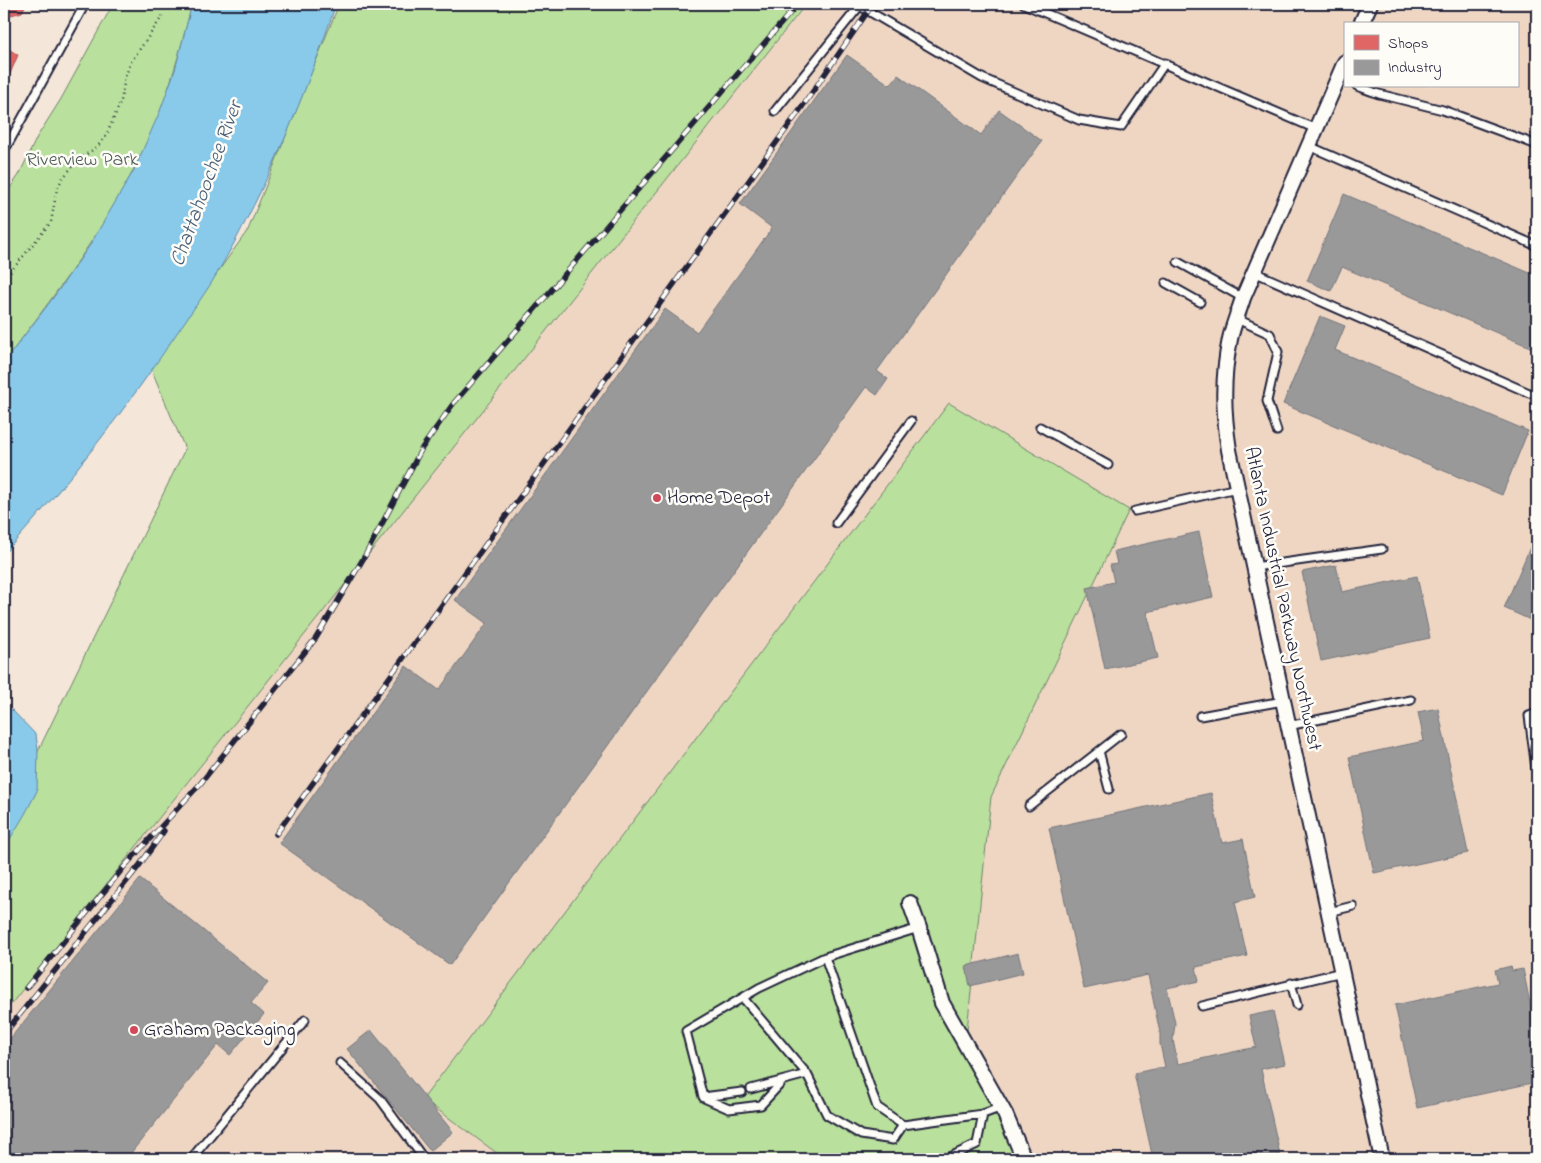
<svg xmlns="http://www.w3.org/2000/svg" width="1541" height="1163" font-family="'Indie Flower',sans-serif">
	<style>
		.built { fill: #eed6c3; fill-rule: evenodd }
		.green { fill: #b9e09c; stroke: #6e816c }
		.water { fill: #89caea; stroke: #6087a4 }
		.shops { fill: #e06666; stroke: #a75259 }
		.industry { fill: #999; stroke: #75757d }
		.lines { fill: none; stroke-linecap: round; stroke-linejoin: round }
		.service-casing { stroke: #22223b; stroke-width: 11 }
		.minor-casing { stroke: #22223b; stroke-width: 18 }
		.path { stroke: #22223b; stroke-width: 2.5; stroke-dasharray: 1 4; stroke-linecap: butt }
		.service { stroke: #fdfcf7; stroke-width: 7 }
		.minor { stroke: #fdfcf7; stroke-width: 14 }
		.rail-casing { stroke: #22223b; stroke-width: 5.5 }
		.rail { stroke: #fdfcf7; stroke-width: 4; stroke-dasharray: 11; stroke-linecap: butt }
		.poi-dot { fill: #d1495b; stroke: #fdfcf7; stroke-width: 2 }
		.labels { text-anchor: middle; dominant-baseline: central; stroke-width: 5; stroke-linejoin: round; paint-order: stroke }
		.park-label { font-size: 20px; fill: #4f5b58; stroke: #fdfcf7 }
		.poi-label { font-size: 20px; fill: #22223b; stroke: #fdfcf7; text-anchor: start }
		.street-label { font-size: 20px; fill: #22223b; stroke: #fdfcf7 }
		.water-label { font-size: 21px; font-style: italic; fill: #465d78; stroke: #fdfcf7 }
	</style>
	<rect width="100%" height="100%" fill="#f4e6d8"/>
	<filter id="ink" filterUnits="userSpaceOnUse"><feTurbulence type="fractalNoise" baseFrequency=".02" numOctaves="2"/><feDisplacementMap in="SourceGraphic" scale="10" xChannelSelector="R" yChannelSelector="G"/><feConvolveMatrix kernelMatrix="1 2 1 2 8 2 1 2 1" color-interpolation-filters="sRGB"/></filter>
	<g filter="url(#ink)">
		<path class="built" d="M806 4H1537V1159H1018L966 1040 991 797 1129 510 423 1099 505 1159H4V1013ZM1345 24H1517V86H1345Z"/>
		<path class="green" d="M113 4H192C183 39 174 75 161 109 125 203 64 283 4 362V197L19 175 37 137 61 99Z
			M339 4H806L4 1013V821L185 449 150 366 248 230Z
			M949 403 1129 510 991 797 966 1040 1018 1159H505L423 1099Z"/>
		<path class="water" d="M192 4H336C305 96 268 185 219 270 208 290 194 308 181 327 128 407 68 483 4 554V362L53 298 90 245 134 170 160 111 175 70Z
			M4 706 12 710 36 735 38 750 37 791 25 814 4 849Z"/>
		<path class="shops" d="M4 4H26L22 12 4 17Z
			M4 46 18 55 4 88Z"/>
		<path class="industry" d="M847 55 890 85 898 75 981 135 999 110 1042 141 877 371 888 379 877 395 866 387 450 965 279 843 406 666 439 690 487 623 455 600 665 309 697 332 772 228 740 204Z
			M1344 194 1537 276V350L1342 267 1331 291 1307 281Z
			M1320 316 1345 326 1335 350 1528 431 1502 495 1283 404Z
			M1537 531V623L1504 608Z
			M1199 532 1213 597 1147 612 1158 658 1105 669 1087 588 1114 582 1110 565 1117 564 1114 551Z
			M1336 565 1342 592 1417 576 1430 638 1321 661 1302 572Z
			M1438 708 1468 853 1374 873 1349 757 1424 741 1418 712Z
			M1211 793 1222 843 1243 839 1255 897 1235 902 1247 956 1196 967 1199 981 1167 988 1175 1023 1173 1040 1178 1064 1256 1047 1249 1016 1273 1011 1285 1064 1261 1069 1281 1159H1153L1134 1073 1165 1067 1160 1044V1033L1148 975 1084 989 1049 828Z
			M140 879 268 983 251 1003 264 1014 230 1055 218 1045 126 1159H4V1046Z
			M1018 953 1023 973 970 986 966 966Z
			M1511 966 1512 971 1523 969 1537 1037V1082L1417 1108 1395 1005 1498 983 1495 970Z
			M371 1030 453 1132 430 1151 347 1049Z"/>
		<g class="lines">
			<defs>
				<path id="service" d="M1024 4 1316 129
					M860 6 982 78 1079 120 1121 127 1165 63
					M1357 86 1379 94 1443 110 1537 145
					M775 111 861 4
					M4 144 7 146 85 4
					M1309 146 1537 246
					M1178 262 1243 298
					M1254 272 1529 393
					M1166 283 1200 302
					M1237 319 1270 334 1278 352 1267 401 1277 431
					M1040 427 1108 465
					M1135 511 1237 488
					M836 523 911 421
					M1254 567 1382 549
					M1537 713 1529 716 1537 776
					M1200 716 1283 701
					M1288 726 1411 700
					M1099 751 1109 789
					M1029 806 1121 734
					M1329 912 1353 906
					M825 957 877 1107 903 1125
					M1291 983 1297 1005
					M743 998 807 1074
					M1202 1006 1342 972
					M340 1063 380 1099 424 1159
					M751 1089 807 1074 827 1115 861 1135 893 1140 903 1125 983 1114 1002 1107
					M742 1092 703 1097 686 1031 759 988 825 957 919 928
					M704 1098 729 1109 761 1105 783 1081
					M191 1159 305 1020
					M946 1159 977 1144 983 1114"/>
				<path id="minor" d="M1361 24 1370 4
					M1345 62 1243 298C1239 311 1233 325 1230 339 1222 378 1223 411 1229 450L1382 1159
					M910 903 919 928 942 1003 1005 1114 1024 1159"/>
			</defs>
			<use href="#service" class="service-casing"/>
			<use href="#minor" class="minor-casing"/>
			<path class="path" d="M4 280 51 222 57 189 62 179 78 160 97 147 106 136 121 101 125 77 131 62 164 14"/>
			<use href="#service" class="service"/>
			<use href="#minor" class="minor"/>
			<defs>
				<path id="rail" d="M276 834 800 110 873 4
					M26 988 124 867 200 784 316 638 366 554 422 448 453 404 791 12 797 4
					M4 1034 139 866 164 831"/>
			</defs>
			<use href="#rail" class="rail-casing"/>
			<use href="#rail" class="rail"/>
		</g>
	</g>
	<g class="poi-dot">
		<circle cx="657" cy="498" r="5"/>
		<circle cx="134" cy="1030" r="5"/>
	</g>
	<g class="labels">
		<g class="park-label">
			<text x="82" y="160">Riverview Park</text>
		</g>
		<g class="poi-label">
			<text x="667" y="498">Home Depot</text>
			<text x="144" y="1030">Graham Packaging</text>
		</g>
		<g class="street-label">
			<text transform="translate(1282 599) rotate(78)">Atlanta Industrial Parkway Northwest</text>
		</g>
		<g class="water-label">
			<text transform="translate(207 184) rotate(-70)">Chattahoochee River</text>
		</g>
	</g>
	<rect width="1541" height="1163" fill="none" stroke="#fdfcf7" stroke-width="20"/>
	<rect x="10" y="10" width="1521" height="1143" fill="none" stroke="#22223b" stroke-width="2" filter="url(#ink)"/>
	<rect x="1344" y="22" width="175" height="65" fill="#fdfcf7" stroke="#a5a5ac"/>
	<rect x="1354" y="35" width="25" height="15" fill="#e06666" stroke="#a5a5ac"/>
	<text x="1388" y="48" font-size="15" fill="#22223b">Shops</text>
	<rect x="1354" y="60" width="25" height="15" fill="#999999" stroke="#a5a5ac"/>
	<text x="1388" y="72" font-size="15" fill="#22223b">Industry</text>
</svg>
